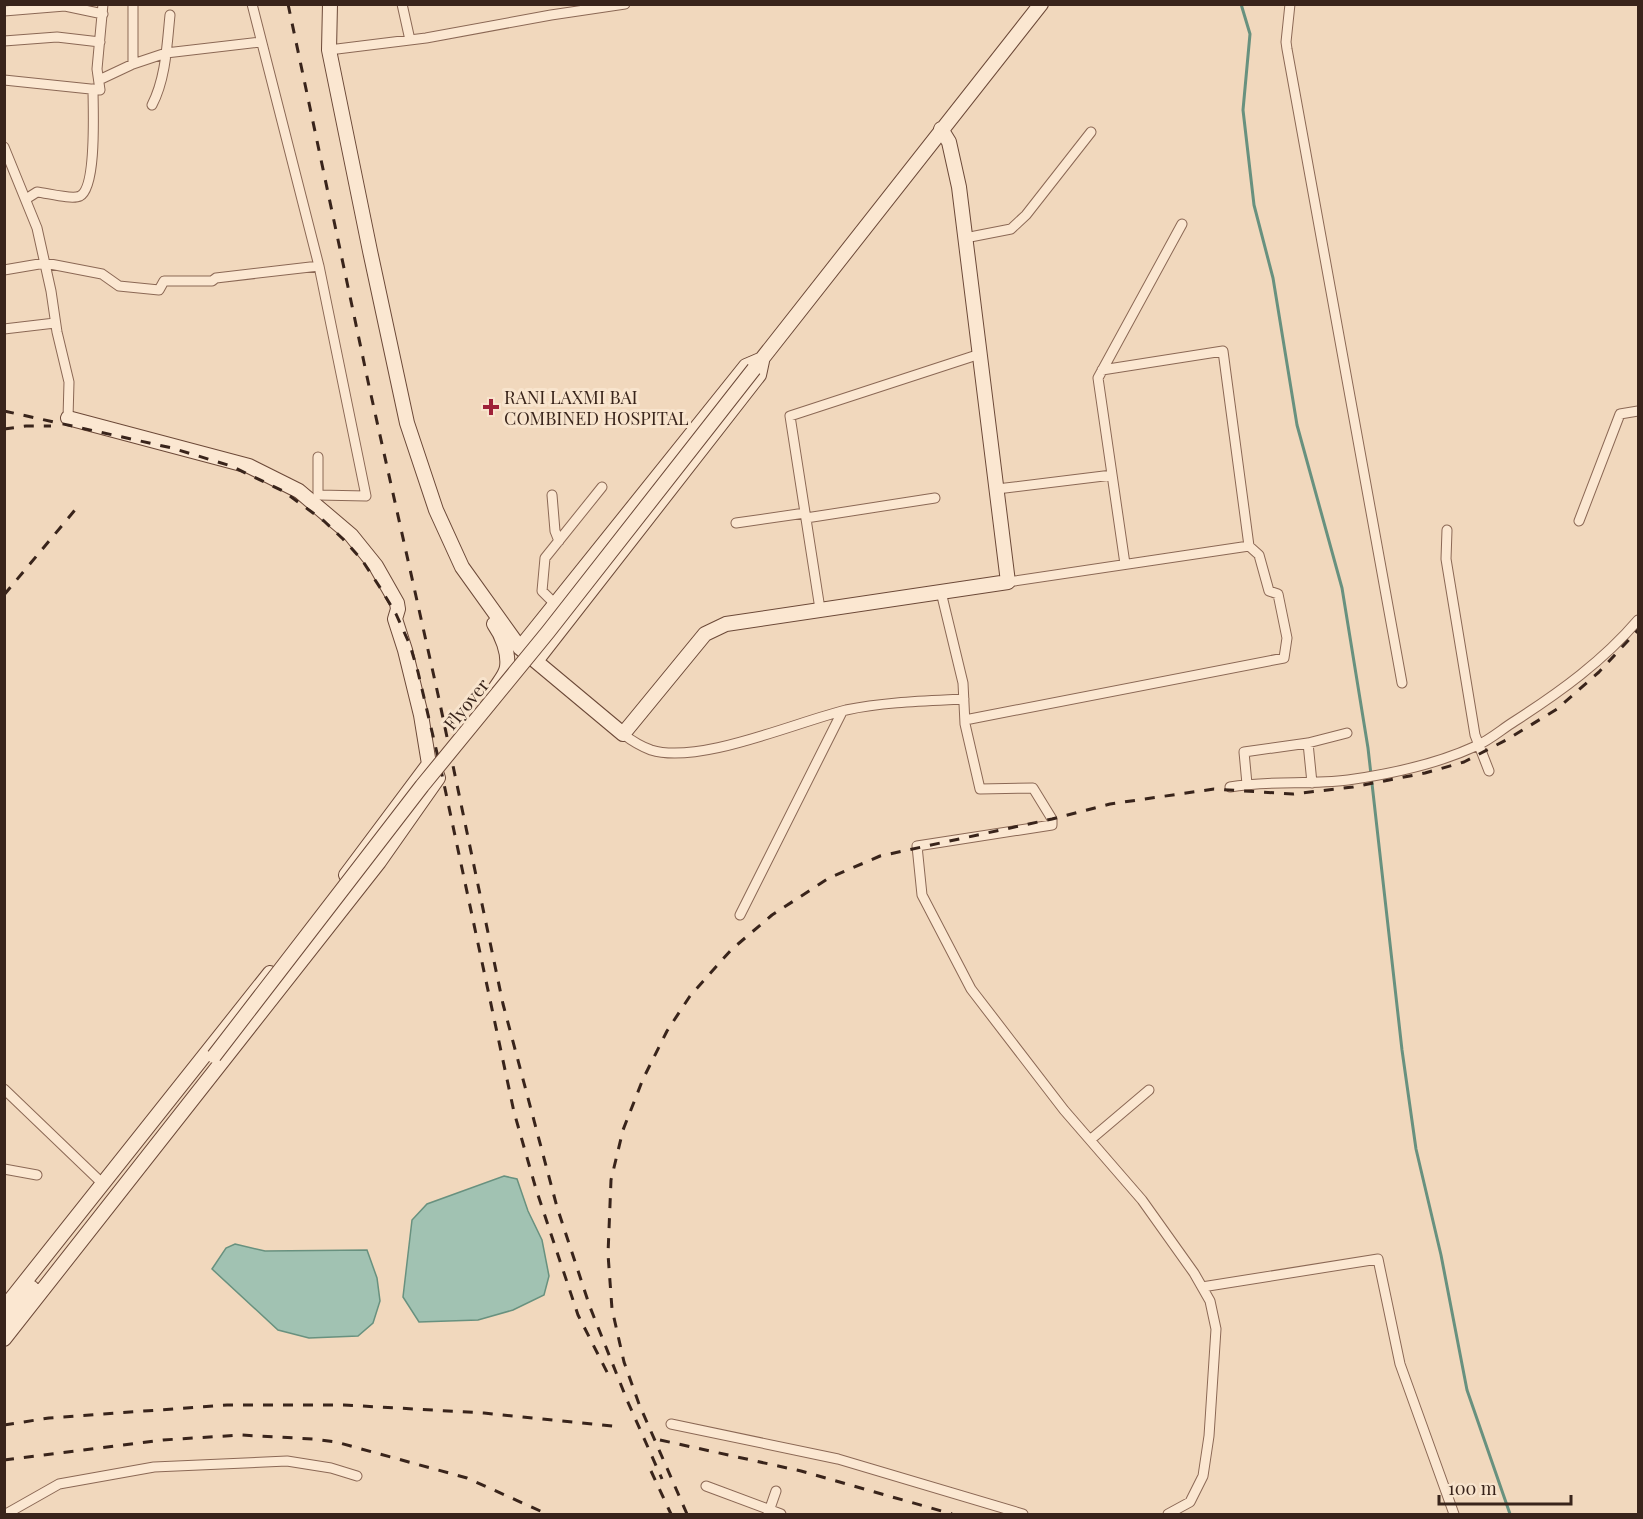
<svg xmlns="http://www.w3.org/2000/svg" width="1643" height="1519" font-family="'Playfair Display',serif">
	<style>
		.water { fill: #a1c2b2; stroke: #68917f; stroke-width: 1.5 }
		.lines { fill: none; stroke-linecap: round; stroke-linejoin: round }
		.stream { stroke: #68917f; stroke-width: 3 }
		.street-casing { stroke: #8b6855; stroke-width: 11 }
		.secondary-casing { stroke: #6c4938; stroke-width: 16 }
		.street { stroke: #fbe7d1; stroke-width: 9 }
		.secondary { stroke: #fbe7d1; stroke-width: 14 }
		.rail { stroke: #39241b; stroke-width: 3; stroke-dasharray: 10 10; stroke-linecap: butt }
		.secondary-bridge-casing { stroke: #6c4938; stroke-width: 16; stroke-linecap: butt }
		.secondary-bridge { stroke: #fbe7d1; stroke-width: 14 }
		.poi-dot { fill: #9e2038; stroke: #f8e4cd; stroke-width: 2 }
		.labels { text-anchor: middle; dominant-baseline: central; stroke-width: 6; stroke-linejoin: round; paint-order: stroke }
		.poi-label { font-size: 18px; fill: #39241b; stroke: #f8e4cd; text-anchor: start }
		.street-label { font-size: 18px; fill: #39241b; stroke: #f8e4cd }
	</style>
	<rect width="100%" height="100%" fill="#f1d8bd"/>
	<path class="water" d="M504 1176 517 1179 528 1211 542 1240 549 1276 544 1295 513 1310 478 1320 419 1322 403 1297 412 1220 427 1204Z
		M235 1244 265 1251 367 1250 377 1278 380 1301 373 1323 358 1336 309 1338 278 1330 212 1269 226 1248Z"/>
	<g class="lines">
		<path class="stream" d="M1241 4 1250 34 1243 110 1254 205 1273 278 1297 425 1342 588 1368 748 1402 1050 1416 1149 1441 1255 1467 1390 1510 1514"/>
		<defs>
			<path id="street" d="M133 4V64
				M252 4 319 266
				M402 4 410 40
				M1290 4 1286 42 1287 49 1402 683
				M4 11 65 6 103 14
				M4 41 57 37 100 42
				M329 50 426 38 551 15 625 4
				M4 80 100 90 97 69 103 4
				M99 80 133 64 166 53 261 42
				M152 105C166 78 167 44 170 15
				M4 147 37 228 51 291 57 332 69 382 68 418
				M26 199 37 192C47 193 72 200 80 196 97 187 93 108 93 89
				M965 238 1011 229 1026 215 1091 132
				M4 270 45 263 102 274 119 286 159 290 164 281H212L216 278 319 266 366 496 318 495V457
				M4 329 55 323
				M997 489 1112 475
				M552 495 555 531 559 541
				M806 518 935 498
				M1579 521 1620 414 1638 411
				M736 523 805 513
				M1447 530 1446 559 1475 735 1489 771
				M1125 564 1098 378 1182 224
				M1008 582 1249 546
				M941 592 963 683 965 724 980 789 1033 788 1052 819V825L917 846 922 895 971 989 1064 1110 1142 1200 1194 1273 1210 1301 1216 1329 1209 1436 1203 1476 1190 1502 1168 1514
				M555 604 542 591 545 558 602 487
				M820 609 790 416 980 354
				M965 720 1284 658 1287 638 1278 594 1269 591 1259 555 1249 546 1223 351 1102 370
				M623 734C632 741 640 746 651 750 699 765 796 722 846 710 884 702 925 701 964 699
				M1308 743 1312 783
				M1247 784 1244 752 1308 743 1347 733
				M1230 787C1269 780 1309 785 1348 780 1391 774 1437 764 1476 746 1490 740 1502 729 1515 721 1560 692 1603 661 1638 620
				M740 915 842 712
				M4 1089 103 1184
				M1090 1140 1149 1090
				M4 1169 37 1175
				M1202 1287 1378 1259 1400 1364 1454 1514
				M671 1424 838 1459 1023 1514
				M706 1486 781 1514
				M6 1514 59 1484 154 1467 287 1461 331 1468 357 1476
				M768 1514 776 1491"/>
			<path id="secondary" d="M330 4 329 50 370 251 407 423 436 510 462 567 520 648 623 734 705 634 726 624 1008 582 959 187 949 142 941 129
				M754 369 1041 4
				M68 418 249 466 299 491 351 535 376 566 397 603 398 609 395 619 405 650 421 715 429 764
				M494 624C502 635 509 653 507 667 506 675 499 682 495 689
				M520 648 746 366 760 360
				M536 661 759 375 762 361
				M4 1308 270 973
				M4 1324 32 1288
				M4 1339 379 862 438 778 434 766 429 764 346 875"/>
		</defs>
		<use href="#street" class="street-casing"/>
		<use href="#secondary" class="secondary-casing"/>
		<use href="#street" class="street"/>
		<use href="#secondary" class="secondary"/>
		<path class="rail" d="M288 4 369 386 439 699 503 1004 557 1207 590 1307 627 1400 662 1479
			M4 411 172 448 231 466 283 491 324 521 343 539 362 560 381 589 396 614 410 645 418 672 441 770 514 1112 536 1189 578 1315 609 1376
			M4 429 26 426H51
			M4 595 80 504
			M4 1425 49 1418 227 1405H344L484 1413 622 1427
			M660 1440 801 1471 952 1514
			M4 1460 163 1440 241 1435 313 1439 336 1442 467 1478 547 1514
			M651 1471 671 1514
			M687 1514 639 1404 624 1362 612 1309 608 1254 611 1180 623 1130 643 1079 667 1031 690 996 731 950 772 915 829 878 880 856 1052 819 1110 804 1214 789 1293 794 1353 787 1425 773 1464 762 1508 739 1557 709 1599 672 1638 630"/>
		<defs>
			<path id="secondary-bridge" d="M214 1056 422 786 548 632 754 369"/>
		</defs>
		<use href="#secondary-bridge" class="secondary-bridge-casing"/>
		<use href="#secondary-bridge" class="secondary-bridge"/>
	</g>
	<path class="poi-dot" d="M488 398h6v6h6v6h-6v6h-6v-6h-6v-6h6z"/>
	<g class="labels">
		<g class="poi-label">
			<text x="504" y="397">RANI LAXMI BAI<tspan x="504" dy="21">COMBINED HOSPITAL</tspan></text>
		</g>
		<g class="street-label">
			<text transform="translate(466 704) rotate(-51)">Flyover</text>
		</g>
	</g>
	<rect width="1643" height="1519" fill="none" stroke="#39241b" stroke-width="12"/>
	<path d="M1439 1495v9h132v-9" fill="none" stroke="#39241b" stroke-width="3"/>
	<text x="1448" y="1495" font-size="18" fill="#39241b" stroke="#f8e4cd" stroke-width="4.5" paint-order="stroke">100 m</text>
</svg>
